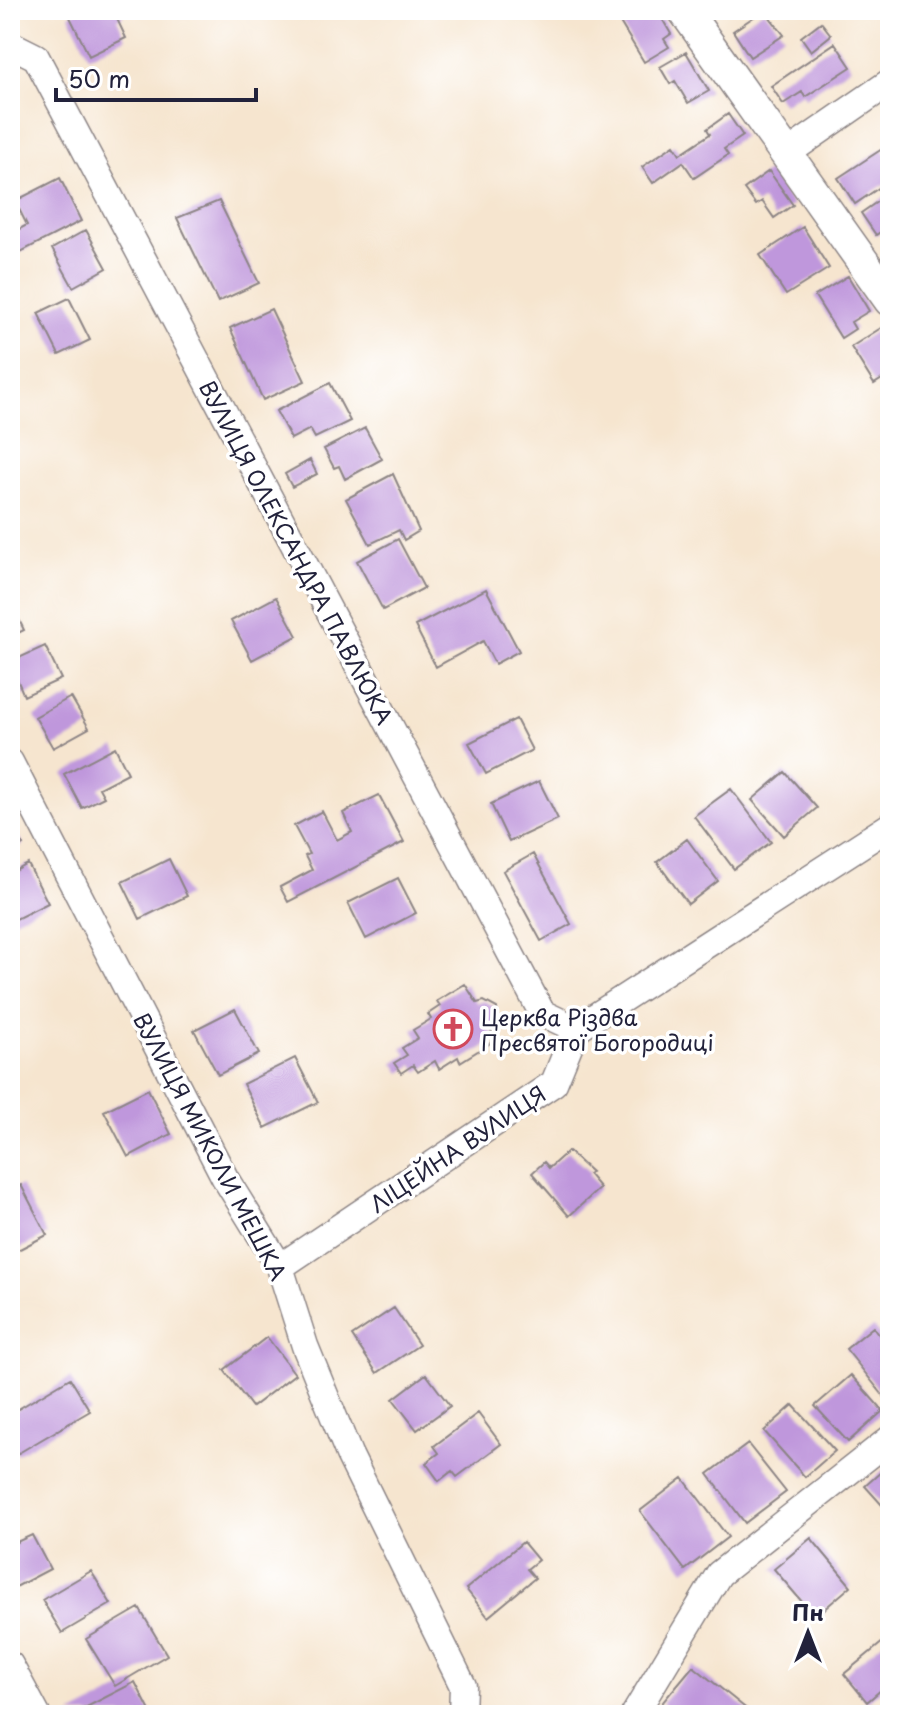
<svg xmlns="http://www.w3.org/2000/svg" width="900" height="1725" font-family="'Playpen Sans',sans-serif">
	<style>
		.building { fill: #bf97dc }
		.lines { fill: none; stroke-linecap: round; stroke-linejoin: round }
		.minor-casing { stroke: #8c8485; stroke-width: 29 }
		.tertiary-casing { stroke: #8c8485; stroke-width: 35 }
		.minor { stroke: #fff; stroke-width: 26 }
		.tertiary { stroke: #fff; stroke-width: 32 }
		.labels { text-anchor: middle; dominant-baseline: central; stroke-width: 7; stroke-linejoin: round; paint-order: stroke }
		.street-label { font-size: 22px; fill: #22223b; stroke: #fff }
		.poi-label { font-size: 22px; fill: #22223b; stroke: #fff; text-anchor: start }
	</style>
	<rect width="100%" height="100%" fill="#fff"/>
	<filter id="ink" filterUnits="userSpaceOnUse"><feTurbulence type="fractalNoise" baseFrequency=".0125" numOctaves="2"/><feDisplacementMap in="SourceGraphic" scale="16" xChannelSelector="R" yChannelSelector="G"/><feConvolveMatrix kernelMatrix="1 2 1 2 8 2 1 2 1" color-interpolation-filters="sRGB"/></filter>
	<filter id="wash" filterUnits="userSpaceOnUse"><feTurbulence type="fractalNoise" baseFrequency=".006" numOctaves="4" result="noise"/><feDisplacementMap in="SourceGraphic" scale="32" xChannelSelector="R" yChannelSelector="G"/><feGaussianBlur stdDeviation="1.8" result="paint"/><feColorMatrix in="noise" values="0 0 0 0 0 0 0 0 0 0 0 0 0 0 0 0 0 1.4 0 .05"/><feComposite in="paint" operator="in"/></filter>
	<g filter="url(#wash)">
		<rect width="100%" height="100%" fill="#f6e5cf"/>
		<g id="blocks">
			<path class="building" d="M79 10H121L123 16 117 19 126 38 89 56 69 15Z
				M621 10H657L671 34 664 39 669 47 644 62 615 14Z
				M764 10 784 35 750 57 733 31Z
				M821 22 831 35 811 51 801 37Z
				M835 43 851 67 805 97 802 92 783 104 771 86Z
				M686 52 709 91 688 103 675 81 670 84 660 67Z
				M728 114 743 136 724 149 728 155 694 178 683 162 653 183 642 167 674 145 680 154 710 134 707 129Z
				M882 149 890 160V188L886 183 855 204 838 178Z
				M769 171 793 205 774 218 762 201 756 205 744 189Z
				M60 178 81 221 11 257 10 234 27 225 15 201Z
				M890 193V225L876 235 861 213Z
				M219 201 259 283 218 302 177 218Z
				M803 227 829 268 786 295 760 255Z
				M86 230 107 268 73 287 52 249Z
				M848 276 869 311 851 322 855 329 841 338 815 296Z
				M69 298 90 340 59 355 38 313Z
				M271 309 305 381 263 400 230 328Z
				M884 326 890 335V374L874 384 851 347Z
				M330 383 350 421 315 438 310 429 291 439 276 411Z
				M365 428 382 459 345 479 339 466 334 468 324 449Z
				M310 460 317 474 292 487 285 474Z
				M393 474 419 531 404 540 399 530 370 544 346 499Z
				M398 539 424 588 383 610 357 561Z
				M486 589 519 651 495 664 483 641 436 667 415 626Z
				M276 597 297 636 252 660 231 621Z
				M10 601 24 630 10 637Z
				M45 646 61 679 24 696 10 662Z
				M71 697 89 728 53 748 35 717Z
				M516 719 532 750 486 774 469 743Z
				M115 747 128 773 99 788 104 797 82 808 64 774Z
				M785 772 817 808 784 836 752 800Z
				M539 781 558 819 509 842 491 804Z
				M731 789 771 842 734 869 694 816Z
				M379 795 404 842 288 902 280 887 312 870 305 856 309 854 294 826 322 811 337 840 352 832 343 813Z
				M10 820 23 845 10 852Z
				M687 839 718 881 688 904 657 862Z
				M533 854 571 924 541 941 503 871Z
				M169 859 187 896 140 919 122 882Z
				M28 864 48 903 10 922V874Z
				M398 878 416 913 366 939 348 903Z
				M465 984 477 1003 484 1001 497 1008V1023L489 1028 497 1039 460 1062 458 1057 439 1069 435 1061 418 1072 413 1065 401 1073 394 1063 407 1055 402 1048 418 1038 413 1030 431 1019 428 1014 440 1006 437 1001Z
				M235 1009 259 1054 218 1075 194 1030Z
				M295 1058 318 1102 265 1128 243 1084Z
				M148 1089 171 1134 128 1157 104 1111Z
				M568 1151 591 1172 588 1174 600 1188 569 1216 532 1173 544 1162 549 1168Z
				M21 1185 47 1235 10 1254V1190Z
				M394 1308 419 1345 377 1373 352 1336Z
				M873 1327 890 1349V1404L846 1349Z
				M267 1337 295 1374 252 1407 224 1370Z
				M426 1374 450 1406 417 1430 393 1399Z
				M851 1375 883 1411 848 1442 815 1406Z
				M70 1378 90 1411 17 1454 10 1442V1414Z
				M793 1405 835 1451 805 1477 764 1431Z
				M478 1413 501 1444 457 1477 452 1471 439 1481 426 1463 439 1453 434 1446Z
				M748 1444 786 1492 745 1523 708 1474Z
				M890 1464V1514L865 1486Z
				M683 1478 728 1537 685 1570 640 1511Z
				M32 1535 50 1569 10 1590V1545Z
				M811 1538 851 1586 815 1617 774 1569Z
				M523 1542 538 1560 527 1569 535 1578 488 1617 466 1589Z
				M91 1571 111 1604 62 1633 42 1600Z
				M139 1608 167 1655 115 1686 86 1639Z
				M890 1636V1682L867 1702 844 1674Z
				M693 1666 754 1715H677L662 1703Z
				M135 1682 152 1715H71Z"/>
		</g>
	</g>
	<g filter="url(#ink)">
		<use href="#blocks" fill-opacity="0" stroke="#8c8485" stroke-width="2"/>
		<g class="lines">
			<defs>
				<path id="minor" d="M10 44 36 57 542 1013 576 1029
					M786 154 890 82
					M10 762 225 1178 280 1267 305 1346 349 1454 463 1686 462 1715
					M280 1267 554 1083 576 1029 890 826
					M10 1665 37 1715
					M634 1715 719 1574 890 1439"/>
				<path id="tertiary" d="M684 10 890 300"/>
			</defs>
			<use href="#minor" class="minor-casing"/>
			<use href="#tertiary" class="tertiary-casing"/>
			<use href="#minor" class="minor"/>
			<use href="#tertiary" class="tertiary"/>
		</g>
	</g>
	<defs>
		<symbol id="church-ring" viewBox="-11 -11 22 22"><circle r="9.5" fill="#fff" stroke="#d1495b" stroke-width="1.5"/><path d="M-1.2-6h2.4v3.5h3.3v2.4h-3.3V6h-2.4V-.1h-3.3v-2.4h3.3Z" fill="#d1495b"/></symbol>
	</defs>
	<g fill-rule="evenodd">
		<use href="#church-ring" x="431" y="1007" width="44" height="44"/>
	</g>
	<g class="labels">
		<g class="street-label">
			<text transform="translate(297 552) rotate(62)">ВУЛИЦЯ ОЛЕКСАНДРА ПАВЛЮКА</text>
			<text transform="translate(211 1146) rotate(62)">ВУЛИЦЯ МИКОЛИ МЕШКА</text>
			<text transform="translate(457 1148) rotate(-34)">ЛІЦЕЙНА ВУЛИЦЯ</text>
		</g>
		<g class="poi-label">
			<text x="481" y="1016">Церква Різдва<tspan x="481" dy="25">Пресвятої Богородиці</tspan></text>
		</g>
	</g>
	<rect width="900" height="1725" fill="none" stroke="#fff" stroke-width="40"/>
	<g transform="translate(808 1633)" stroke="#ffffff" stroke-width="6" paint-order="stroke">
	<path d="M0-6L14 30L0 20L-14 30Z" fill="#22223b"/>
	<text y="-12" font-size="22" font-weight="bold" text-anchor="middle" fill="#22223b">Пн</text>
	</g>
	<path d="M56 88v12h200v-12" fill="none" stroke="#22223b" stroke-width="4"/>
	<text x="68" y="88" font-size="24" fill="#22223b" stroke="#ffffff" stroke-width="6" paint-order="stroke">50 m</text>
</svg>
